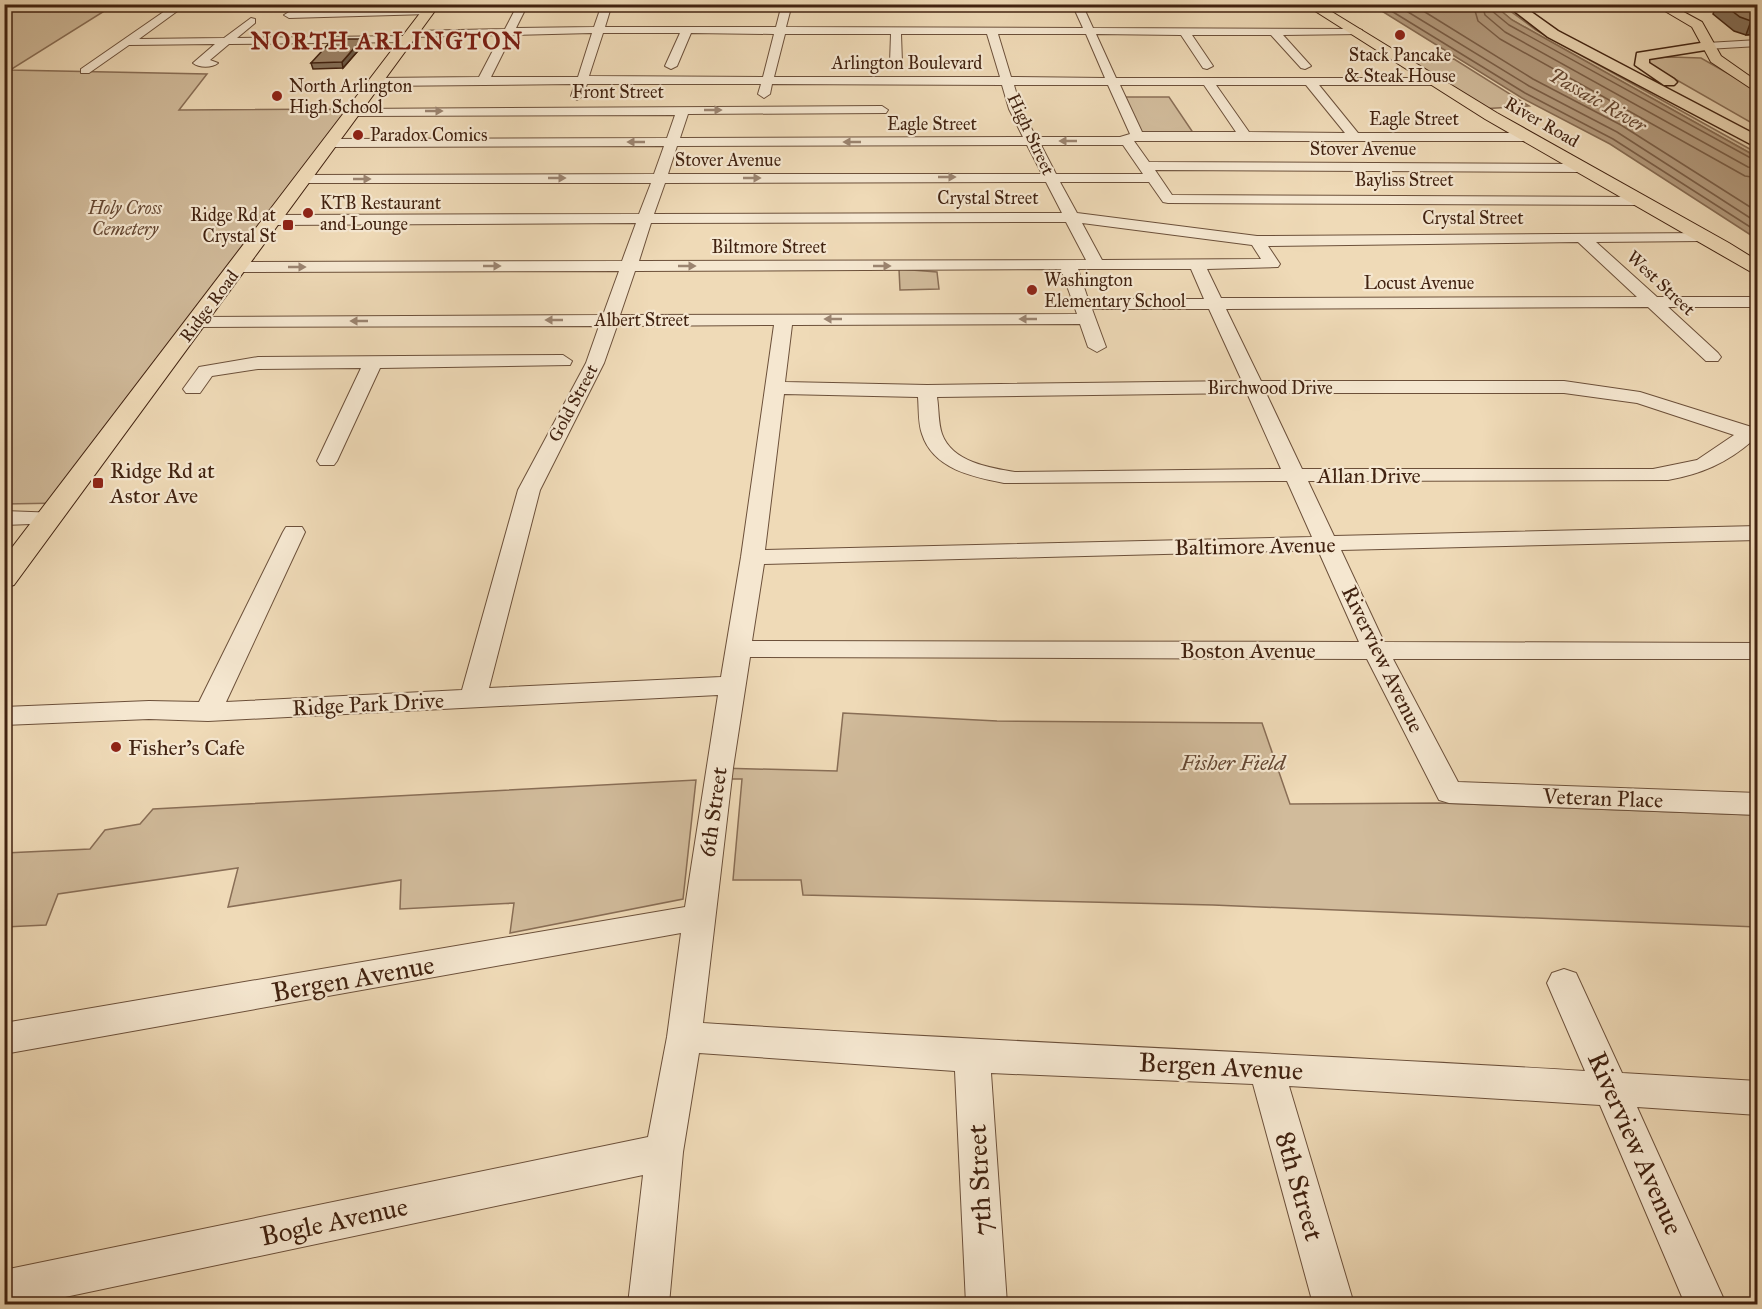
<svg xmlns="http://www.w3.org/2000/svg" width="1762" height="1309" font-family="'IM FELL Great Primer',serif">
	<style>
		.green { fill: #d1bb9b; stroke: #896e56; stroke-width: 1.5 }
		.water { fill: #b49b7e; stroke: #866b52; stroke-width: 1.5 }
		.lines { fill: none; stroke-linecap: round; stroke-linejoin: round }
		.shore { stroke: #7a5e47; stroke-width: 1.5 }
		.minor-casing { stroke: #6c503a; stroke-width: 2 }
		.major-casing { stroke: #412210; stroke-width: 2 }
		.highway-casing { stroke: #412210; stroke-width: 3 }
		.minor { fill: #f5e7d0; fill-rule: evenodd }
		.major { fill: #efdab7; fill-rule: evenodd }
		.highway { fill: #efdab7; fill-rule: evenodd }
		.wall { fill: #857059; stroke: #412210; stroke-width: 1.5 }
		.shaded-wall { fill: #6c5b48; stroke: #412210; stroke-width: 1.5 }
		.building { fill: #9b8267; stroke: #412210; stroke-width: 1.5 }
		.oneway { fill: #9b8470 }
		.poi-dot { fill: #8f2418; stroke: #f5e7d0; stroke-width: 2 }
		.labels { text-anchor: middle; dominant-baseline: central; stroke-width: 4.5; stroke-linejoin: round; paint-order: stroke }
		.far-poi-label { font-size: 18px; fill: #412210; stroke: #f5e7d0; text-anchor: start }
		.far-street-label { font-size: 18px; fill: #412210; stroke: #f5e7d0 }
		.far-park-label { font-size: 18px; font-style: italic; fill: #654833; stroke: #f5e7d0 }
		.far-water-label { font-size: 20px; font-style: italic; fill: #644631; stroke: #f5e7d0 }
		.poi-label { font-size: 22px; fill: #412210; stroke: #f5e7d0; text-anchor: start }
		.street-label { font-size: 22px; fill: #412210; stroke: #f5e7d0 }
		.park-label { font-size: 22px; font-style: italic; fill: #654833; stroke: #f5e7d0 }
		.far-district-label { font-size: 24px; font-weight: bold; letter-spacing: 1.5px; fill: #7a1f14; stroke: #f5e7d0 }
		.near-street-label { font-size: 27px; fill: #412210; stroke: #f5e7d0 }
	</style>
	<rect width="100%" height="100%" fill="#efdab7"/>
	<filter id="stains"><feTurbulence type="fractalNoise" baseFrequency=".00333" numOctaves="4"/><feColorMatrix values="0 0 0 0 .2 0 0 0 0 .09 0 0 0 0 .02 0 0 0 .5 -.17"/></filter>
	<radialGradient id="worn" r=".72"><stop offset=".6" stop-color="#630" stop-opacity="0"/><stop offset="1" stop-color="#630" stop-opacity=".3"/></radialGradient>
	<path class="green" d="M4 5H114L10 70 207 74 179 110 356 109 62 503 5 504Z
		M1494 5H1502L1536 30 1757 153V157L1512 20Z
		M1671 57 1701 58 1757 90V126L1647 63 1651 58Z
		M1454 59 1529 106 1480 109 1403 60Z
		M1118 97H1169L1196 137 1137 136Z
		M899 269 937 272 939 289 900 290Z
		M843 713 997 721 1262 723 1290 804 1440 803 1757 815V927L1213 905 803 895 801 880H733L742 779H718L719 768 837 771Z
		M696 780 683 899 510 933 514 903 400 909 401 880 228 907 238 868 58 894 46 925 5 927V853L90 849 105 830 140 824 153 809Z"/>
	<path class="water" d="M1372 5H1494L1512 20 1757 157V239L1610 144 1522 98Z"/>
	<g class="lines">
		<path class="shore" d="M1380 4 1525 93 1613 139 1758 232
			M1395 4 1529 86 1617 132 1758 223
			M1412 4 1533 79 1621 125 1758 212
			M1473 4 1478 21 1500 39 1745 176 1758 178
			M1482 4 1485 15 1505 32 1748 167 1758 169
			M1490 4 1492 11 1509 25 1758 162"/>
		<defs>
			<path id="minor" d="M175 4H187L139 39 224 38 251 18 255 19V23L237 38 408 36V32L412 31 505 29 518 4H528L516 28 594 27 602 4H612L605 27H776L782 4H792L786 27 1083 28 1072 4H1082L1093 28 1358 29 1362 30V34L1283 35 1311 66 1305 69 1301 68 1271 35H1192L1213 66 1207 69 1203 68 1181 35 1096 34 1116 78H1437L1443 82 1441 85H1319L1358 133H1529L1536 137 1529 141H1134L1149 162 1582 164 1589 168 1582 172 1155 170 1172 195 1641 197 1648 201 1641 205 1168 203 1163 202 1149 182H1060L1077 213 1257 236 1707 233 1710 236 1702 241 1596 242 1657 297H1758V307H1668L1718 353 1721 357 1718 361H1706L1648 307 1226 309 1261 381H1564L1640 392 1758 429V442L1752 441C1727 463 1701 474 1668 480L1308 481 1334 536 1758 526V540L1341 550 1384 642 1758 643V659H1393L1458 782 1758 793V815L1449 803 1439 800 1367 659 750 657 733 768 703 1023C997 1042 1291 1053 1585 1071L1547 983 1552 973 1564 969 1576 973 1622 1073 1758 1081V1115L1637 1107 1726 1304H1685L1600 1105 1289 1086 1354 1304H1313L1253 1084 991 1073 1007 1304H966L955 1071 699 1053 683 1152 669 1304H628L643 1175 32 1304H4V1270L648 1137 667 1037 681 933 4 1054V1023L685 907 718 695 208 721 149 719 4 725V707L149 701 199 702 283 532 286 527H302L305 532 226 702 462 690 518 490 586 363 599 326 197 327 188 322 197 317 603 315 619 271 238 272 230 267 238 262 622 261 636 223 273 225 265 220 273 215 639 214 651 183H304L297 179 304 175 654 174 664 146 331 147 324 143 331 139 667 138 675 115 354 116 350 115V109L882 106 888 110 886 113 688 114 680 138 1023 137 1009 109 1002 85 772 84 770 94 764 98 758 94 761 84H587L583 96 577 100 571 96 575 84 376 86 370 82 376 78 479 77 501 35 412 37V41L408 42 229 44 210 60 218 63C212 68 199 68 193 63L215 44 129 45 89 73H81V69ZM592 33 578 77H491L512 35ZM603 33H680L665 66 671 69 677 66 691 33 774 34 763 77 589 76ZM785 34H891L890 63 896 66 902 63 901 34H987L1000 77H774ZM998 34H1086L1105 78 1011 77ZM1014 85H1108L1130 134 1120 137H1036L1021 109ZM1120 85H1204L1236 132H1142ZM1216 85H1306L1345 133 1249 132ZM1027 145 1042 174H668L677 146ZM1041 145H1123L1143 174H1056ZM1046 182 1062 213 654 214 665 183ZM1066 222 1086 260 639 261 651 223ZM1082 223 1252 245 1261 259 1102 260ZM1578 242 1637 297 1221 298 1207 269 1278 267 1280 264 1268 246ZM1061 269 1077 314 620 315 635 271ZM1078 269H1191L1204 299H1088ZM1092 309H1209L1242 381 927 385 785 382 792 325 1080 324 1088 347 1097 352 1106 347ZM774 325 741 557 721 677 489 688 540 490 604 363 617 326ZM1247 393 1281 469 1015 472C990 468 952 462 942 434 938 423 939 409 937 397ZM1266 393H1564L1637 403 1734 435 1697 460 1653 469H1302ZM784 394 918 397C919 409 918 423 922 434 933 469 973 477 1004 483L1287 481 1312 537 765 550ZM1318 550 1359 642 752 641 764 564Z
				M433 9 434 11 429 14 289 18 284 15 289 12Z
				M1758 40V46L1707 49 1702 46 1707 43Z
				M563 355 572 361 570 365 380 368 337 461 334 465H320L317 461 361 368 258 369 212 376 200 393H186L183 389 199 367 258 357Z
				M4 511 58 513 61 518 58 523 4 525Z"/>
			<path id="major" d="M427 4H440L14 585 4 588V558Z
				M1304 4H1319L1497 113 1729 243 1758 261V276L1485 119Z
				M1653 4H1669L1702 22 1721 56 1758 82V93L1711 62 1692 27Z"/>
			<path id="highway" d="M1505 4H1520L1558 31 1758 136V148L1548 37Z
				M1707 42 1712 43V49L1649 59V63L1674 79 1677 82 1674 85H1664L1635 65 1637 53Z"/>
		</defs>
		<use href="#minor" class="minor-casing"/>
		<use href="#major" class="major-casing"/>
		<use href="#highway" class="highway-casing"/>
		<use href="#minor" class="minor"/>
		<use href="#major" class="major"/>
		<use href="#highway" class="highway"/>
	</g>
	<path class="wall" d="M383 4H408L406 7 383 8Z
		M1717 4H1758V34L1746 35 1734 31 1713 14Z
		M362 39 363 45 343 68 313 69 311 63Z"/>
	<path class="shaded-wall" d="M1751 21H1758V34L1746 35Z
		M362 39 363 45 343 68 342 62Z"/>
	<path class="building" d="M1723 4H1758V21H1751L1740 17Z
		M333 39H362L342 62 311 63Z"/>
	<defs><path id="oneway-solid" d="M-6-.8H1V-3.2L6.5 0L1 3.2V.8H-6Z" transform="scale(1.5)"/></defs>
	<g class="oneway">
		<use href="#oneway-solid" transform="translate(713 110)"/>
		<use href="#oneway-solid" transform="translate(434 111)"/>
		<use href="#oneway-solid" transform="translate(1068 141) rotate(180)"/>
		<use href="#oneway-solid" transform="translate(636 142) rotate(180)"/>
		<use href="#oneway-solid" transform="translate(852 142) rotate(180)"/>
		<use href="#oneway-solid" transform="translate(947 177)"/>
		<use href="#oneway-solid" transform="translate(557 178)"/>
		<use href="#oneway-solid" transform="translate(752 178)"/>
		<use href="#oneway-solid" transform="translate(362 179)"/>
		<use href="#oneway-solid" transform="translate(492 266)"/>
		<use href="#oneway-solid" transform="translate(687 266)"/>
		<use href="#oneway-solid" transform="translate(882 266)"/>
		<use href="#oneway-solid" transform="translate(297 267)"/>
		<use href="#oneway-solid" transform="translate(833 319) rotate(180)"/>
		<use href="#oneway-solid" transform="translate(1028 319) rotate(180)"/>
		<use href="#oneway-solid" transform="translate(554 320) rotate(180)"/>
		<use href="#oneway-solid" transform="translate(359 321) rotate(180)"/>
	</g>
	<g class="poi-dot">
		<circle cx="1400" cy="35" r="6"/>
		<circle cx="277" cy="96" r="6"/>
		<circle cx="358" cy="135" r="6"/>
		<circle cx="308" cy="213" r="6"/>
		<rect x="282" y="219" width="12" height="12" rx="3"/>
		<circle cx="1032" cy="290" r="6"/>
		<rect x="92" y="477" width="12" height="12" rx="3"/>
		<circle cx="116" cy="747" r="6"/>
	</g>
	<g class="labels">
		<g class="far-poi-label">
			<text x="1400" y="55" text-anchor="middle">Stack Pancake<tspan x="1400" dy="21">&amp; Steak House</tspan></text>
			<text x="289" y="86">North Arlington<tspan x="289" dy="21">High School</tspan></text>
			<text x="370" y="135">Paradox Comics</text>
			<text x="320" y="203">KTB Restaurant<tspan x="320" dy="21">and Lounge</tspan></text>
			<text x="276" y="215" text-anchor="end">Ridge Rd at<tspan x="276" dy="21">Crystal St</tspan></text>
			<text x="1044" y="280">Washington<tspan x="1044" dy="21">Elementary School</tspan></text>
		</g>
		<g class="far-street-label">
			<text x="907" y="63">Arlington Boulevard</text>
			<text x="618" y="92">Front Street</text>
			<text x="1414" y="119">Eagle Street</text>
			<text transform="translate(1542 122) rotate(30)">River Road</text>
			<text x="932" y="124">Eagle Street</text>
			<text transform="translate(1031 134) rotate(65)">High Street</text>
			<text x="1363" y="149">Stover Avenue</text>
			<text x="728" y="160">Stover Avenue</text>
			<text x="1404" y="180">Bayliss Street</text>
			<text x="988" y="198">Crystal Street</text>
			<text x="1473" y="218">Crystal Street</text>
			<text x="769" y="247">Biltmore Street</text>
			<text x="1419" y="283">Locust Avenue</text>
			<text transform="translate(1661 283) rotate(43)">West Street</text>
			<text transform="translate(209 306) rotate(-53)">Ridge Road</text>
			<text x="642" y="320">Albert Street</text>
			<text x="1270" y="388">Birchwood Drive</text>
			<text transform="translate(573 403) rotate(-62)">Gold Street</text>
		</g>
		<g class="far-park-label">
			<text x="125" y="208">Holy Cross<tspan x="125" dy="21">Cemetery</tspan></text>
		</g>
		<g class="far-water-label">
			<text transform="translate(1598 100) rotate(30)">Passaic River</text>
		</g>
		<g class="poi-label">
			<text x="110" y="470">Ridge Rd at<tspan x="110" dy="25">Astor Ave</tspan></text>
			<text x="128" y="747">Fisher's Cafe</text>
		</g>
		<g class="street-label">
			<text x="1369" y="475">Allan Drive</text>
			<text transform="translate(1255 546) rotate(-1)">Baltimore Avenue</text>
			<text x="1248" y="650">Boston Avenue</text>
			<text transform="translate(1383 659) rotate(64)">Riverview Avenue</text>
			<text transform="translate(368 704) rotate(-3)">Ridge Park Drive</text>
			<text transform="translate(1603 798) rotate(2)">Veteran Place</text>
			<text transform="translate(713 812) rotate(-82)">6th Street</text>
		</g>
		<g class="park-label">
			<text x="1233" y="762">Fisher Field</text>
		</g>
		<g class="far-district-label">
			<text x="387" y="41">NORTH ARLINGTON</text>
		</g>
		<g class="near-street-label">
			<text transform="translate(353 978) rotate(-10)">Bergen Avenue</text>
			<text transform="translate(1221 1066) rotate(3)">Bergen Avenue</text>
			<text transform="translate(1636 1143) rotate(66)">Riverview Avenue</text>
			<text transform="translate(979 1180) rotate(-93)">7th Street</text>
			<text transform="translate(1300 1186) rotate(74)">8th Street</text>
			<text transform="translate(334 1221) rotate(-12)">Bogle Avenue</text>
		</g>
	</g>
	<rect width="1762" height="1309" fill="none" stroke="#efdab7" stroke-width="24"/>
	<rect x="6" y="6" width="1750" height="1297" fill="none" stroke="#412210" stroke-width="3"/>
	<rect x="12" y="12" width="1738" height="1285" fill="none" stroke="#412210" stroke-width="1.5"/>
	<rect width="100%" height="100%" filter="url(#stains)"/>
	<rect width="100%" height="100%" fill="url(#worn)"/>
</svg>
